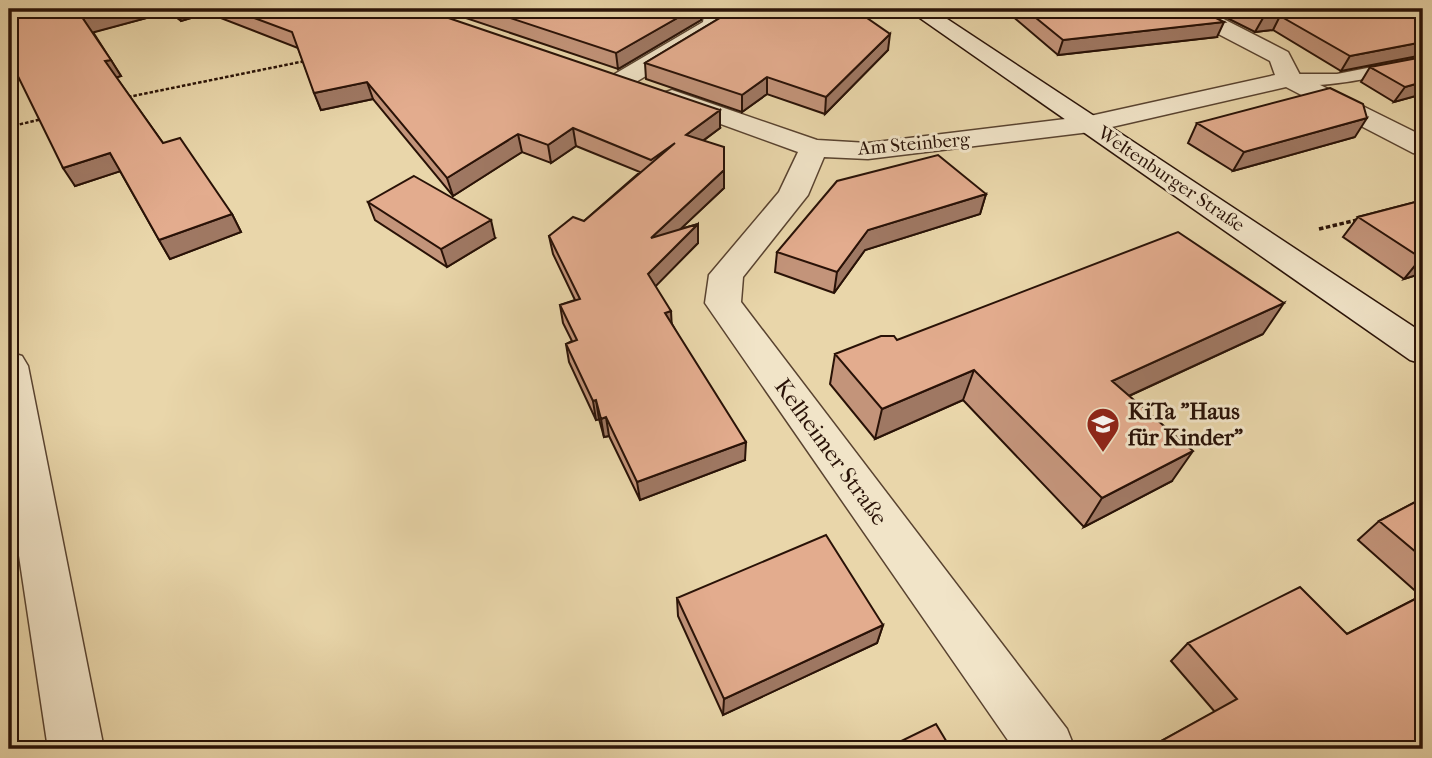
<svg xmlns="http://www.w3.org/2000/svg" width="1432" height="758" font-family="'IM FELL French Canon',serif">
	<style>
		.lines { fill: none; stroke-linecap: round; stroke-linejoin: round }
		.lane-casing { stroke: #594330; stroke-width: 3 }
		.street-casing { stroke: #594330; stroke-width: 3 }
		.secondary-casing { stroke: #291207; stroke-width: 3 }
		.path-far1 { stroke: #291207; stroke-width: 2.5; stroke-dasharray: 3.5 2; stroke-linecap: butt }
		.path { stroke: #291207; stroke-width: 3.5; stroke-dasharray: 4.5 2.5; stroke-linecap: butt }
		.lane { fill: #f1e4c8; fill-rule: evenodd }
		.street { fill: #f1e4c8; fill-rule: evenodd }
		.secondary { fill: #f1e4c8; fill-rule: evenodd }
		.wall { fill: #c3947a; stroke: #291207; stroke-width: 2 }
		.shaded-wall { fill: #9f7863; stroke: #291207; stroke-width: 2 }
		.building { fill: #e3ac8e; stroke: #291207; stroke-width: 2 }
		.labels { text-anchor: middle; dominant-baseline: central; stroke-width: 6; stroke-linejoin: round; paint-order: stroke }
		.far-street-label { font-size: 19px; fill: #291207; stroke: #f1e4c8 }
		.poi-label { font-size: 23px; font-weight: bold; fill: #291207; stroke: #f1e4c8; text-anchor: start }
		.street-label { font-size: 23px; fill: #291207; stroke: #f1e4c8 }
	</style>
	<rect width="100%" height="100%" fill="#e9d6aa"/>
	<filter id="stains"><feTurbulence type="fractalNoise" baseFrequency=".00286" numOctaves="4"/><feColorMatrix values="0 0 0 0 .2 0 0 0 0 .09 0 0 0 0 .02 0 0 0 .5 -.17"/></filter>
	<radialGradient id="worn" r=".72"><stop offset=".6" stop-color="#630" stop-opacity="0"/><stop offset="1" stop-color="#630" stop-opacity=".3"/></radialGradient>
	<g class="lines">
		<defs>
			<path id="lane" d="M1423 57V67C1398 72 1297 97 1281 79L1289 74H1337Z"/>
			<path id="street" d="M699 9H721L726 15 722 30 631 85 622 87 613 85 610 80 613 75 703 22 704 16Z
				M1177 9H1204L1288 52 1300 75 1423 136V155L1413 153 1286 87 1090 132 868 159 824 157 808 195 743 277 741 302 1067 729 1075 749H1014L705 303 709 275 779 192 798 152 663 103 659 98 663 93 672 90 817 140 868 143 1090 116 1275 75 1270 61 1180 14Z
				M9 352 22 356 28 366 104 749H48L9 489Z"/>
			<path id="secondary" d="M907 9H932L1423 333V364L1410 360Z"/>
		</defs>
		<use href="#lane" class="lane-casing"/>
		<use href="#street" class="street-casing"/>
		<use href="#secondary" class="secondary-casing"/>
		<path class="path-far1" d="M128 97 305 61
			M9 127 42 119"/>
		<path class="path" d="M1319 229 1361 219"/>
		<use href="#lane" class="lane"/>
		<use href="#street" class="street"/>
		<use href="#secondary" class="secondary"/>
	</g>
	<path class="wall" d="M9 9H422L720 128 703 141 724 188 680 229 698 224V243L655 286 672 324 745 460 640 500 609 436 604 437 599 419 596 420 569 362 566 344 572 341 563 323 560 305 575 300 553 254 549 236 584 221 640 172 576 146 551 163 522 152 453 196 373 99 321 110 298 48 208 13 181 21 169 12 93 32 121 76 116 77 163 143 232 214 241 232 170 259 159 240 120 171 75 186Z
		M439 9H700L701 20 618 69Z
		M723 9H854L888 50 825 114 767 94 742 112 646 79 645 63 723 16 725 11Z
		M1004 9H1198L1217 37 1058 55Z
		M1209 9H1409L1341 71 1273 30 1255 32Z
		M1370 67 1423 94 1394 102 1361 82Z
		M1197 123 1355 137 1233 171 1188 143Z
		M986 194 980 214 865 250 834 293 775 272 777 252Z
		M1423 200V273L1404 279 1343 237 1358 217Z
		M368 202 495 238 447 267 375 220Z
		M1263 334 1129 396 1172 481 1084 527 963 400 875 439 830 384 835 354 897 340Z
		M1423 498V749H1151L1161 741 1215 712 1171 661 1188 643 1347 634 1421 596 1358 540 1379 521Z
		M677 598 883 625 877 643 723 715 678 616Z"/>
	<path class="shaded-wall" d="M113 9H167L169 12 91 33 82 17Z
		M176 9H206L208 13 181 21Z
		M693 9H700L701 20 618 69 616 53Z
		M1280 16 1273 30 1255 32 1263 18Z
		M1224 22 1217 37 1058 55 1063 40Z
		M890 34 888 50 825 114 826 97Z
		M1423 42V55L1341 71 1350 56Z
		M111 60 121 76 115 78 105 61Z
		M767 77V94L742 112V95Z
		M367 82 373 99 321 110 314 93Z
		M1423 82V94L1394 102 1405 87Z
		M720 110V128L686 153V135Z
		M1367 118 1355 137 1233 171 1244 152Z
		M573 128 576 146 551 163 548 145Z
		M518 134 522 152 453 196 447 178Z
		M110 153 121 171 75 186 63 168Z
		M724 170V188L652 256 651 238Z
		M986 194 980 214 865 250 834 293 837 272 868 230Z
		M232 214 241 232 170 259 159 240Z
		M491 220 495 238 447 267 441 249Z
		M698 224V243L649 293 648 274Z
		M1423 257V273L1404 279 1421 258Z
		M1284 303 1263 334 1096 411 1112 381Z
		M671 311 672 330 665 313Z
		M974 370 963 400 875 439 882 409Z
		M596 400 599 419 596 420 593 401Z
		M606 417 609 436 604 437 601 419Z
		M746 442 745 460 640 500 637 482Z
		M1193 451 1172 481 1084 527 1102 498Z
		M883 625 877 643 723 715 724 699Z"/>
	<path class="building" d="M9 9H113L82 17 111 60 105 61 163 143 180 138 232 214 159 240 110 153 63 168 9 58Z
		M230 9H422L720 110 686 135 724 147V170L651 238 698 224 648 274 671 311 665 313 746 442 637 482 606 417 601 419 596 400 593 401 566 344 577 340 560 305 580 299 549 236 573 217 584 221 675 143 651 160 573 128 548 145 518 134 447 178 367 82 314 93 292 32Z
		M483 9H693L616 53Z
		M726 9H854L890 34 826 97 767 77 742 95 645 63 723 16Z
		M1025 9H1198L1224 22 1063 40Z
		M1244 9H1409L1423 16V42L1350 56 1280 16 1263 18Z
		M1423 57V82L1405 87 1370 67Z
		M1330 88 1363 104 1367 118 1244 152 1197 123Z
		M938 155 986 194 868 230 837 272 777 252 837 181Z
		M414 176 491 220 441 249 368 202Z
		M1423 200V257L1421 258 1358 217Z
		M1178 232 1284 303 1112 381 1193 451 1102 498 974 370 882 409 835 354 881 336H894L897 340Z
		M1423 498V558L1379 521Z
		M826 535 883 625 724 699 677 598Z
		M1300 587 1347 634 1423 595V749H1167L1161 741 1237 699 1188 643Z
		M936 724 951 749H885Z"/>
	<defs>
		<symbol id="school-pin" viewBox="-11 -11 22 30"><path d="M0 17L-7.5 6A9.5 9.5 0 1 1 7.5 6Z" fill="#8f2418" stroke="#f1e4c8"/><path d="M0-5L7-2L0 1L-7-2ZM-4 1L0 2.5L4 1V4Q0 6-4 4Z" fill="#fff"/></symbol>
	</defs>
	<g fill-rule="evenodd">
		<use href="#school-pin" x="1084" y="405" width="38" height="52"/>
	</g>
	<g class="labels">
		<g class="far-street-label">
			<text transform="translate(914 144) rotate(-5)">Am Steinberg</text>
			<text transform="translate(1171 179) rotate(34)">Weltenburger Straße</text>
		</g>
		<g class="poi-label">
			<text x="1128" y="411">KiTa "Haus<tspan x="1128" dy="26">für Kinder"</tspan></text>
		</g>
		<g class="street-label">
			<text transform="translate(831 452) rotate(54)">Kelheimer Straße</text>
		</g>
	</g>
	<rect width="1432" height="758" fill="none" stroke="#e9d6aa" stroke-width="35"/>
	<rect x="10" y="10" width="1411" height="737" fill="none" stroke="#291207" stroke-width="3.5"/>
	<rect x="18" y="18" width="1397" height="723" fill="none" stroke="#291207" stroke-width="2"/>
	<rect width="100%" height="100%" filter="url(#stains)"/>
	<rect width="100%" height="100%" fill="url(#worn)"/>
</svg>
